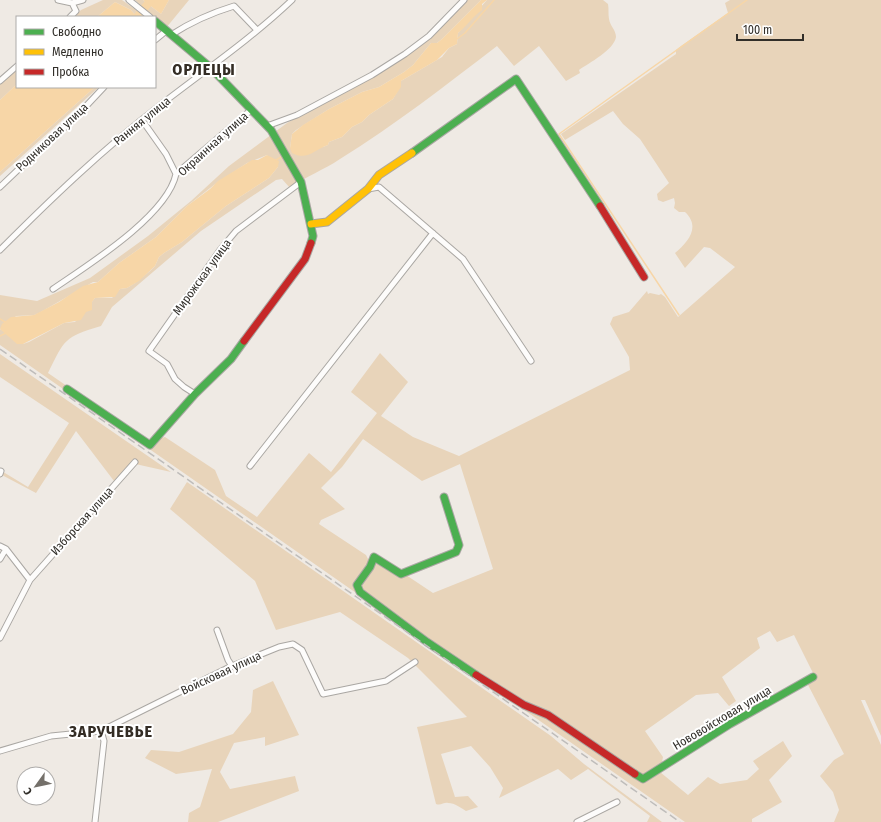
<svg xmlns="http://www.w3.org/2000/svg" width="881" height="822" font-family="'Fira Sans Condensed',sans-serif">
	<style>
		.green { fill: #e8d4ba; fill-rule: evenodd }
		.water { fill: #f7d6a7 }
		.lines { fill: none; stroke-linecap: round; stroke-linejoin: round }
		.stream { stroke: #f7d6a7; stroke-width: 1.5 }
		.river { stroke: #f7d6a7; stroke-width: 8 }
		.street-casing { stroke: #aaa7a3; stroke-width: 7 }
		.fast-casing { stroke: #aaa7a3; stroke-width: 9 }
		.slow-casing { stroke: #aaa7a3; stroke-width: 9 }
		.jam-casing { stroke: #aaa7a3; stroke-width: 9 }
		.street { stroke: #fdfcfb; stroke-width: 5 }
		.fast { stroke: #4caf50; stroke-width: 7 }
		.slow { stroke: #ffc107; stroke-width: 7 }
		.jam { stroke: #c62828; stroke-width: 7 }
		.rail { stroke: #bfbdbb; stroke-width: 1.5; stroke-dasharray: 8 4; stroke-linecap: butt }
		.labels { text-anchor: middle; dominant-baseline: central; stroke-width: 4; stroke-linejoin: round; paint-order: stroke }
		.street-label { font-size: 12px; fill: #312e29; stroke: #fff }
		.district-label { font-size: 16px; font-weight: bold; letter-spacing: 1px; fill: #332c24; stroke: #fff }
	</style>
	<rect width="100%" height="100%" fill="#efeae4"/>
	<path class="green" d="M103 0H122L146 17H137L131 10 115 2 97 17H74L81 10Z
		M135 0H143L161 14 169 0H189L166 28Z
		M465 0H481L442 39 437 43H431L413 65 404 72 379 87 362 92 329 109 296 130 292 134 290 148 323 147 328 145 329 142 342 137 352 127 362 122 369 115 393 99 400 87 401 81 442 57 449 48 457 44 458 33 487 0H603L608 4C609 9 608 14 609 19 610 26 616 30 616 37 614 50 589 63 579 70L580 73 566 81 539 46 514 66 497 46C446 85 395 125 340 159 324 170 306 176 290 188L282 179 276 180 201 231 112 307 101 326C64 337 65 339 48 373L148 442 165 437 215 470 226 496 257 517 309 453 331 472 377 413 351 392 380 353 408 382 381 416 413 437 459 456 630 370 629 357 610 324 613 317 629 312 647 291 648 294 650 293 659 295 661 294 665 297 678 317 735 267 710 248 704 247 685 268 675 253C688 242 701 227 685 212H679L674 208 675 203 674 198 663 202 658 200 657 194 669 183 640 139 623 124 613 111 565 140 561 134 676 54V50L681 46 728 13 725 3 730 0H881V736L865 700H861L881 745V822H834L839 810 833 792 820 776 834 760 844 754 807 683 813 673 794 635 777 642 770 631 757 638 760 648 722 677 736 701 729 706 718 693 696 695 645 731 663 757 660 772 688 795 708 777 720 784 747 780 759 769 753 761 783 741 792 756 769 780 782 802 752 819V822H685L0 345V295L37 301 90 278 148 236 191 201 229 166 287 123 405 57 430 37ZM267 155 278 167 269 178 226 206 182 242 164 253 159 257 155 266 150 271 135 283 127 288 120 289 112 298H95L75 322 64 323 29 342 23 344 0 329 16 316 34 315 39 313 93 282H98L119 263 156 237 187 206 214 185 247 163ZM363 439 422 481 460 464 493 569 433 593 406 575 375 561 370 563 366 555 319 524 321 520 345 509 321 488 342 467ZM514 703H525L542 709 643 776 548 716Z
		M17 69V84L0 100V84Z
		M95 87H99L0 176V172Z
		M0 354 171 472 131 463 114 481 76 431 36 493 0 474V470L28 487 69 423 0 377Z
		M187 482 551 736 584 764 662 822H647L650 816 588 769 571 780 558 769 499 798 503 788 490 767 471 746 441 754 455 797 468 796 478 807 466 811C461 808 455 803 448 803 444 802 441 806 436 804L417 727 467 717 408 658 340 612 276 630 255 581 170 509Z
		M273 681 299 735 265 746V737L234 743 220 772 230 789 295 776 299 791 218 822H188L189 813 200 807 212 769 176 774 145 758 151 750 179 752 233 734 251 712 253 690Z"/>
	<path class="water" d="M143 0H169L161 14Z
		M481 0H487L482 4V10C472 17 468 25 458 33L457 44 449 48 437 60 401 81V87L393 99 369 115 362 122 352 127 342 137 329 142 328 145C314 150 307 161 292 153L290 148 292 134 303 125 329 109 362 92 379 87 404 72 413 65 431 43H437L442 39Z
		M115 2 131 10 137 17H97Z
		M17 84V87H95L0 172V100Z
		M267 155 279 161 278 167 269 178 226 206 182 242 164 253 159 257 155 266 139 281 127 288 120 289 115 297 95 298 92 302V310L86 312 81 320 64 323 23 344H17L0 329 2 324 11 317 34 315 59 302 83 286 98 282 119 263 156 237 187 206 210 189 218 181 252 160H258Z"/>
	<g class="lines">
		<path class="stream" d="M457 39 465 33 494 0
			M276 160 283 156
			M679 315 559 134 747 0
			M0 319 5 322
			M0 336 6 333"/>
		<path class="river" d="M137 17 151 0"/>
		<defs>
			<path id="street" d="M58 0 72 3 83 0
				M129 0 150 17
				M70 17 76 11 72 3
				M171 35C191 22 211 13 234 6L257 30
				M155 40 166 31
				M0 81 17 66
				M142 120 166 154 176 174
				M267 126 297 115 372 75 405 54 429 36 464 0
				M0 187 42 147 73 120 104 87
				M368 189 379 187 463 259 531 361
				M0 250C51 199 102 150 159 106 204 71 251 39 292 0
				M53 289C88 265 167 216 176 174L251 110
				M195 394 184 387 175 379 167 364 149 351 220 250 236 231 301 182
				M250 466 433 233
				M0 474 1 471
				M0 546 6 549 30 580
				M0 559 6 549
				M217 630 228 660 232 666
				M0 638 30 580 135 462
				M0 751 51 736 101 731 232 666 279 647 293 644 302 650 323 694 386 681 415 662
				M95 822 104 741 101 731
				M577 822 617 802"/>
			<path id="fast" d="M155 21 211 68 271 130 301 182 313 236 311 243
				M412 153 516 79 600 206
				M67 389 150 445 195 394 231 359 244 341
				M444 497 459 545 456 552 401 574 374 557 370 567 357 585 360 592 427 642 476 675
				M635 774 643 779 730 724 813 677"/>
			<path id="slow" d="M311 224 327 222 368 189 379 175 412 153"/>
			<path id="jam" d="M600 206 644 277
				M244 341 305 259 311 243
				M476 675 524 705 548 715 635 774"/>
		</defs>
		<use href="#street" class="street-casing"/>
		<use href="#fast" class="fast-casing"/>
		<use href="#slow" class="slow-casing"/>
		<use href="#jam" class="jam-casing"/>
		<use href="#street" class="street"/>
		<use href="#fast" class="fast"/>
		<use href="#slow" class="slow"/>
		<use href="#jam" class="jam"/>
		<path class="rail" d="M0 349 680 822"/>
	</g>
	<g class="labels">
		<g class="street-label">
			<text transform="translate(142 121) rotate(-39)">Ранняя улица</text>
			<text transform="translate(52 137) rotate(-43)">Родниковая улица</text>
			<text transform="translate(213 144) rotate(-42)">Окраинная улица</text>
			<text transform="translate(202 277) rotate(-54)">Мирожская улица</text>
			<text transform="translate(82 521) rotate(-48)">Изборская улица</text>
			<text transform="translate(221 673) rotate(-25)">Войсковая улица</text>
			<text transform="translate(722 718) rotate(-31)">Нововойсковая улица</text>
		</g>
		<g class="district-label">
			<text x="204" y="69">ОРЛЕЦЫ</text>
			<text x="111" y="731">ЗАРУЧЕВЬЕ</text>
		</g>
	</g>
	<rect x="16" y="16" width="140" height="72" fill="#ffffff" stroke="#adaba9"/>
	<rect x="24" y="29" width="20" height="6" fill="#4caf50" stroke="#adaba9"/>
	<text x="52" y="36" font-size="12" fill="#312e29">Свободно</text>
	<rect x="24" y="49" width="20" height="6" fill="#ffc107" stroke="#adaba9"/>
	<text x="52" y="56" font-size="12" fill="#312e29">Медленно</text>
	<rect x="24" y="69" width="20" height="6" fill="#c62828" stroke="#adaba9"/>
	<text x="52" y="76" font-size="12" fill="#312e29">Пробка</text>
	<g transform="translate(36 786) rotate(237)"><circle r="19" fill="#ffffff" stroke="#adaba9"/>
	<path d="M0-3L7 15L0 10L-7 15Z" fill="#74706a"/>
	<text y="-6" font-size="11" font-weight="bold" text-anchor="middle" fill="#312e29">С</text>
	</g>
	<path d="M737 34v6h66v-6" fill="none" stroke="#312e29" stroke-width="2"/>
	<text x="743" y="34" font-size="12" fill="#312e29" stroke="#ffffff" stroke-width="3" paint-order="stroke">100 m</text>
</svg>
